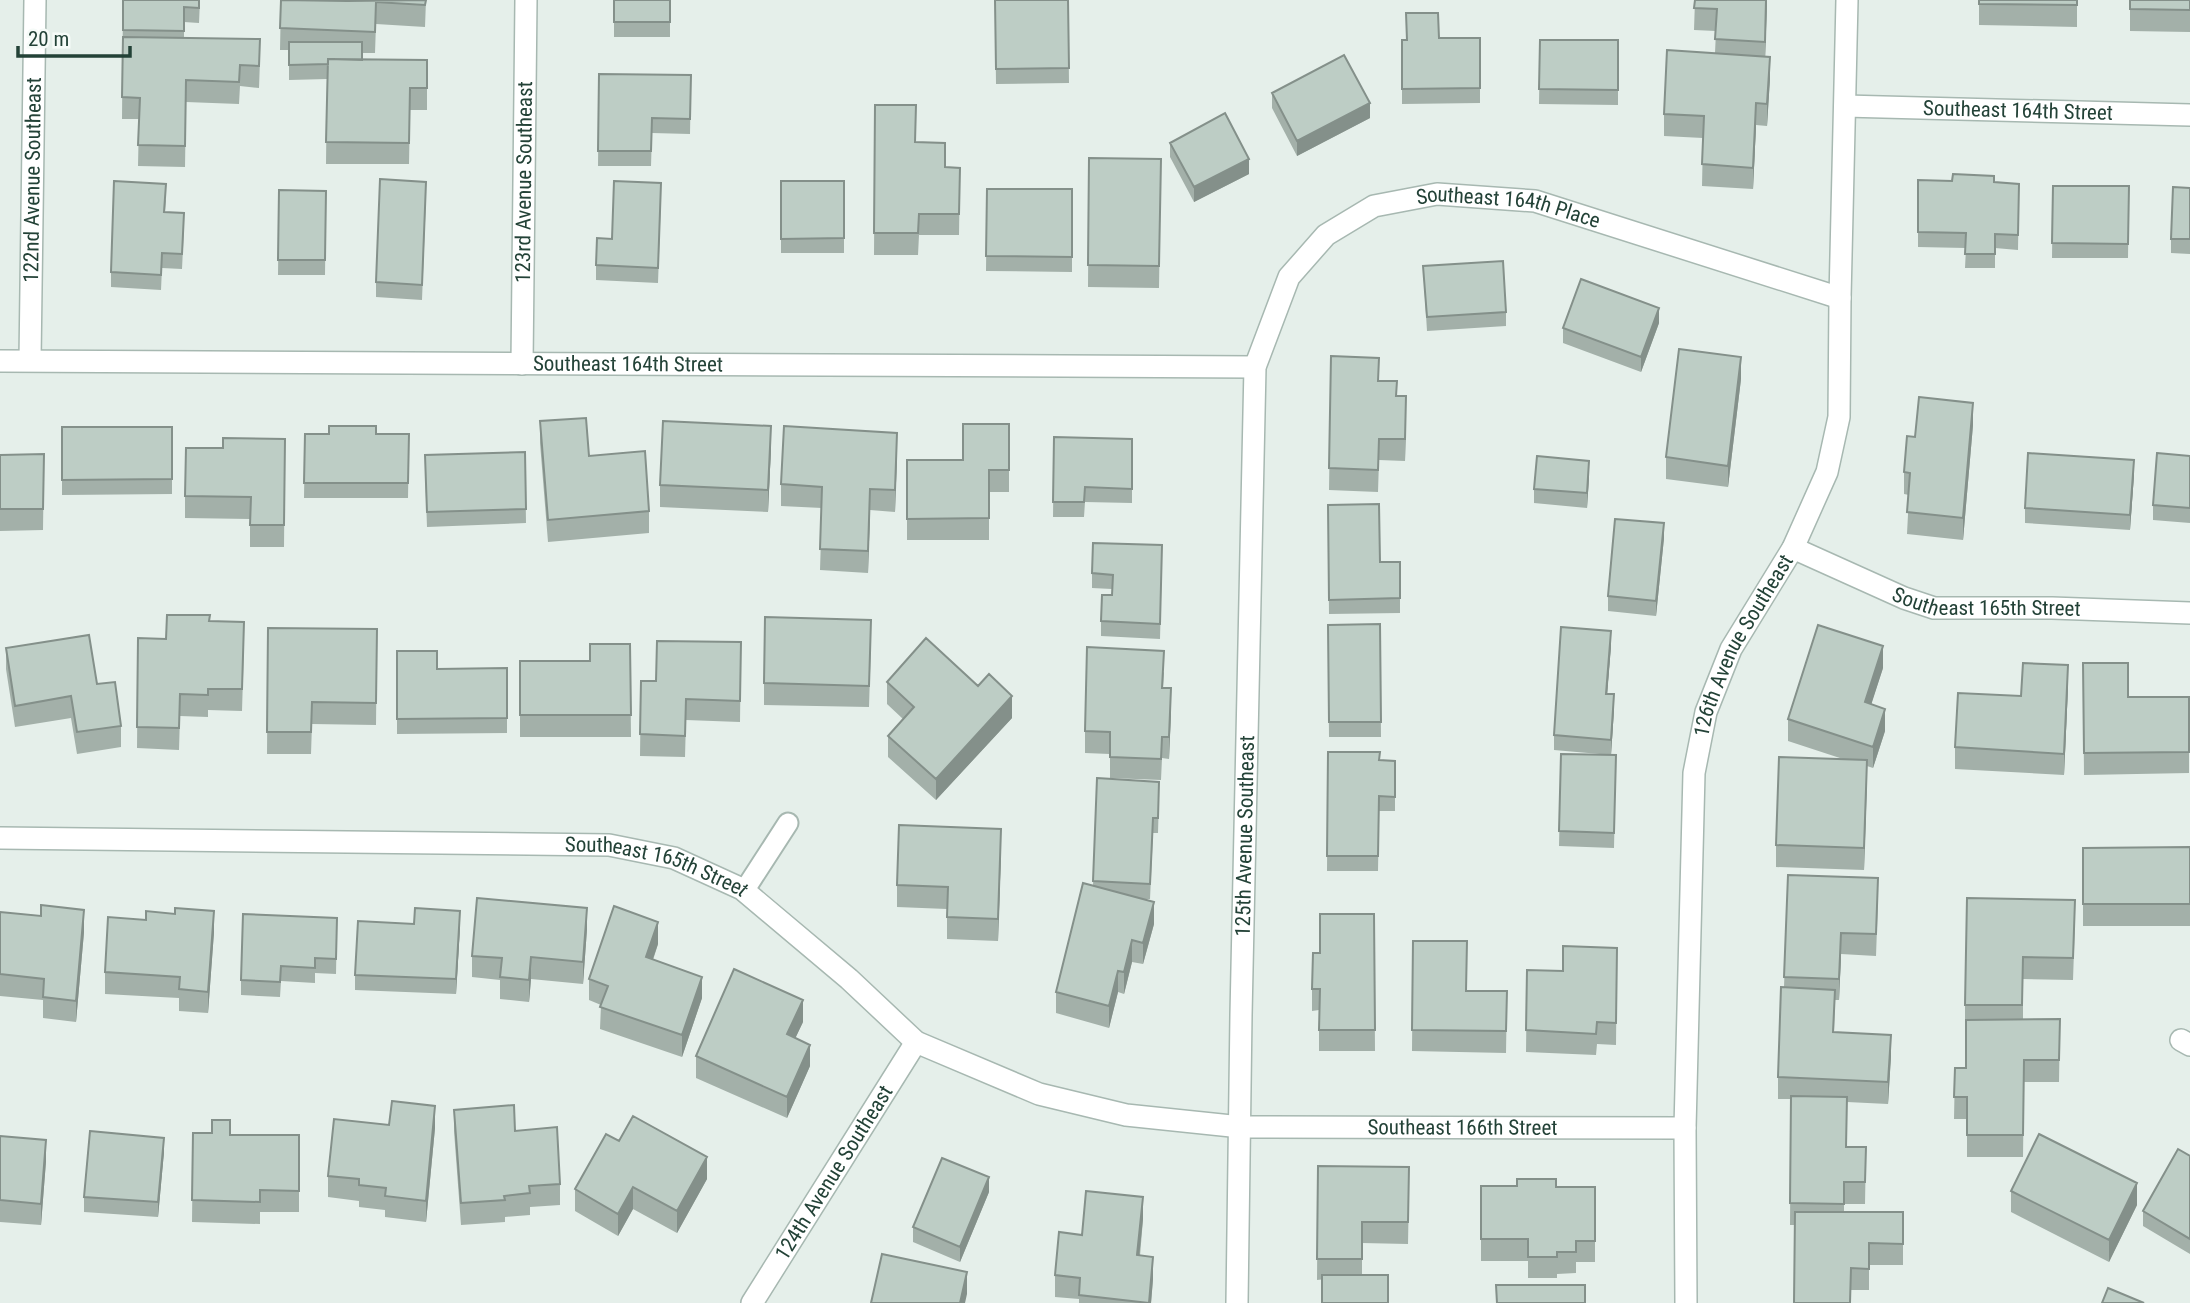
<svg xmlns="http://www.w3.org/2000/svg" width="2190" height="1303" font-family="'Roboto Condensed',sans-serif">
	<style>
		.lines { fill: none; stroke-linecap: round; stroke-linejoin: round }
		.service-casing { stroke: #a7b8b1; stroke-width: 23 }
		.minor-casing { stroke: #a7b8b1; stroke-width: 24 }
		.service { stroke: #fff; stroke-width: 19 }
		.minor { stroke: #fff; stroke-width: 21 }
		.wall { fill: #a3b0a9 }
		.shaded-wall { fill: #84908a }
		.building { fill: #bdcdc5; stroke: #84908a; stroke-width: 2 }
		.labels { text-anchor: middle; dominant-baseline: central; stroke-width: 5; stroke-linejoin: round; paint-order: stroke }
		.street-label { font-size: 21px; fill: #234237; stroke: #f6fbf8 }
	</style>
	<rect width="100%" height="100%" fill="#e5efea"/>
	<g class="lines">
		<defs>
			<path id="service" d="M744 891 788 823"/>
			<g id="minor">
				<path id="s1" d="M1845 106 2190 115"/>
				<path id="s2" d="M30 360 35 0"/>
				<path id="s3" d="M0 361 1255 367"/>
				<path id="s4" d="M522 364 526 0"/>
				<path id="s5" d="M1793 548 1904 598 1934 608H2052L2190 613"/>
				<path id="s6" d="M0 838 609 845 674 858 742 889 849 979 916 1042 1039 1094 1126 1115 1241 1127 1685 1128"/>
				<path d="M2181 1040 2190 1045"/>
				<path id="s7" d="M752 1303 916 1042"/>
				<path id="s8" d="M1237 1303 1241 1015 1255 367 1289 277 1326 235 1374 206 1437 194 1535 201 1840 298"/>
				<path id="s9" d="M1686 1303 1685 1128 1694 773 1706 712 1731 649 1793 548 1827 472 1839 417 1840 298 1847 0"/>
			</g>
		</defs>
		<use href="#service" class="service-casing"/>
		<use href="#minor" class="minor-casing"/>
		<use href="#service" class="service"/>
		<use href="#minor" class="minor"/>
	</g>
	<path class="wall" d="M123 0H200L199 23 184 22V38L260 60 259 88 240 86 239 104 186 102 185 167 138 166 139 119H122Z
		M281 0H426L425 27 376 24 375 53H362V60H427V110H410L409 164H326L327 79 289 80V50H280Z
		M614 0H670V37H614Z
		M995 0H1068L1069 83 996 84Z
		M1695 0H1767L1765 56 1770 78 1767 126 1756 125 1753 189 1702 186 1703 138 1664 136V114L1715 53 1716 31 1694 30Z
		M1979 0H2077V27L1979 25Z
		M2130 0H2190V32L2130 31Z
		M1480 38V103L1402 104V40Z
		M1540 40H1618V105L1539 104Z
		M599 74 691 75 690 134 652 133 651 166H598Z
		M1272 93 1370 118 1297 156 1272 108Z
		M875 105 916 142 945 167 960 168 959 235H919L918 255H874Z
		M1170 143 1249 174 1194 202 1170 157Z
		M1089 158 1161 159 1159 288 1088 287Z
		M1918 180 2019 184 2018 250 1995 248V268H1965L1966 248 1918 247Z
		M781 181H844V253H781Z
		M2053 186H2129L2128 258H2052Z
		M2190 188V254L2171 253V239Z
		M987 189H1072V272L986 271Z
		M279 190 326 191 325 275H278Z
		M426 197 422 300 376 297V282Z
		M661 198 658 283 596 280V265L612 239Z
		M166 199 165 212 184 228 182 269 162 268 161 290 111 287V272Z
		M1423 266 1506 312V326L1427 331Z
		M1659 323 1641 372 1563 343V328Z
		M1331 356 1379 381 1397 396 1406 418 1405 461 1379 460 1378 492 1329 490Z
		M1741 379 1728 487 1666 479V457Z
		M540 421 589 456 649 511V533L548 542 540 443Z
		M1009 424V492H989V540H907V460H963Z
		M1973 425 1963 540 1907 534 1909 495 1904 494V472L1915 437Z
		M62 427H172V494L62 495Z
		M305 434H409L408 498H304Z
		M1054 437 1132 439V503L1085 502 1084 517H1053Z
		M285 439 284 547H250V519L185 518V496L223 448Z
		M771 448 768 512 660 507V485Z
		M525 452 526 523 427 527 425 470Z
		M44 454 43 530 0 531V455Z
		M897 454 895 512 870 510 868 573 820 570 822 508 781 506V484Z
		M2190 456V523L2153 520V505Z
		M2134 475 2130 530 2025 523V508Z
		M1589 476 1587 508 1534 503V489Z
		M1328 505 1380 562H1400V613L1329 614Z
		M1664 538 1656 616 1608 611V596Z
		M1162 560 1160 639 1101 636V621L1112 595V589L1092 588V573Z
		M210 621 244 644 242 711 208 710V717L180 716 179 750 137 748 138 638 166 639Z
		M1380 624 1381 737H1329L1328 625Z
		M268 628 377 629 376 725 312 724 311 754H267Z
		M741 642 740 722 686 720 685 757 640 756 641 681H656Z
		M871 642 869 707 764 705V683Z
		M630 644 631 737H520V661H590Z
		M1611 646 1607 694 1614 709 1611 755 1554 750V735Z
		M6 648 97 684 121 726V747L77 754 71 718 15 727 6 669Z
		M397 651 437 669 507 668V733L397 734Z
		M2083 663 2128 697H2189V773L2084 775Z
		M1883 668 1871 704 1885 731 1873 768 1867 766 1864 870 1776 867V845L1846 760 1788 741V719Z
		M1164 672 1163 688 1171 710 1169 759 1162 758 1161 780 1110 778V754L1085 753V731Z
		M887 682 1012 718 936 800 888 757V736L903 719 887 704Z
		M2068 687 2064 775 1955 769V747Z
		M1328 752 1380 760 1395 761V811H1379L1378 871H1327Z
		M1561 754 1616 755 1614 848 1559 846Z
		M1097 778 1159 797 1158 833H1153L1150 899H1142L1154 924 1143 964 1132 962 1124 994 1118 992 1109 1028 1056 1013V992L1093 886Z
		M2190 847V926H2083V848Z
		M1001 851 998 941 947 939V909L897 907V885Z
		M1788 875 1878 900 1876 956 1841 954 1839 1000H1835L1834 1032 1891 1056 1888 1104 1847 1102 1846 1147H1866L1865 1204H1844V1212H1903V1265H1869V1290H1851L1795 1225H1790L1791 1099H1778V1077L1784 987Z
		M1967 898 2075 922 2073 980 2023 979V1019H2060L2059 1082H2024L2023 1157H1967V1119H1954L1955 1068H1966V1027H1965V1005Z
		M0 912 84 932 76 1022 43 1018V1000L0 996Z
		M1374 914 1375 1051H1319V1010L1312 1011V989L1320 953Z
		M337 918 336 974 315 973V983L281 981 280 997 241 995V980Z
		M460 926 456 994 355 990V975Z
		M587 929 583 984 531 979 529 1002 500 999V980L472 977V956Z
		M214 932 208 1013 179 1011V998L105 994V972Z
		M1413 941 1466 991H1507L1506 1053 1412 1051Z
		M658 944 653 960 702 998 682 1057 600 1029 601 1005 589 1000V979Z
		M1617 948 1616 1045 1597 1044 1596 1055 1526 1052 1527 970 1563 971Z
		M803 1022 795 1038 810 1066 787 1118 696 1078V1056Z
		M454 1110 515 1131 560 1184V1205L530 1207V1215L505 1217V1222L461 1225 454 1131Z
		M389 1125 435 1128 426 1222 385 1217V1210L359 1207V1201L328 1197V1176Z
		M193 1133 230 1135H299V1212H260V1224L192 1222Z
		M0 1136 46 1161 41 1225 0 1222Z
		M619 1141 707 1179 677 1233 633 1209 618 1236 575 1211V1189Z
		M164 1152 158 1217 84 1212V1197Z
		M2190 1156V1254L2143 1226V1211Z
		M1318 1166 1409 1189 1408 1244 1362 1243V1275L1317 1280Z
		M1481 1186 1595 1187V1262H1576V1273L1557 1274V1278H1528V1261H1481Z
		M2011 1191 2137 1205 2109 1262 2011 1212Z
		M989 1192 960 1262 913 1242V1227Z
		M1143 1219 1140 1256 1153 1279 1151 1303H1079V1299L1055 1297V1275L1082 1235Z"/>
	<path class="shaded-wall" d="M1766 0H1767L1765 63V42Z
		M1770 57V78L1767 126V104Z
		M1370 103V118L1297 156V141Z
		M1756 103V125L1753 189V168Z
		M1249 159V174L1194 202V187Z
		M1659 308V323L1641 372V357Z
		M1741 357V379L1728 487V466Z
		M1406 396V418L1405 461V439Z
		M1973 403V425L1963 540V518Z
		M771 426V448L768 512V490Z
		M897 433V454L895 512V490Z
		M2134 460V475L2130 530V515Z
		M1589 461V476L1587 508V493Z
		M870 489V510L868 573V551Z
		M1664 523V538L1656 616V601Z
		M1611 631V646L1606 709V694Z
		M1883 646V668L1865 724V702Z
		M2068 665V687L2064 775V754Z
		M1171 688V710L1169 759V737Z
		M1614 694V709L1611 755V740Z
		M1012 696V718L936 800V779Z
		M1885 709V731L1873 768V747Z
		M1867 760V782L1864 870V848Z
		M1001 829V851L998 941V919Z
		M1154 902V924L1143 964V943Z
		M587 908V929L583 984V962Z
		M84 910V932L76 1022V1001Z
		M214 911V932L208 1013V992Z
		M460 911V926L456 994V979Z
		M658 922V944L646 979V957Z
		M1841 933V954L1839 1000V979Z
		M1132 940V962L1124 994V972Z
		M531 957V979L529 1002V980Z
		M1118 971V992L1109 1028V1006Z
		M702 977V998L682 1057V1035Z
		M803 1000V1022L787 1056V1034Z
		M1891 1035V1056L1888 1104V1082Z
		M810 1045V1066L787 1118V1097Z
		M435 1106V1128L426 1222V1201Z
		M164 1138V1152L158 1217V1202Z
		M46 1140V1161L41 1225V1204Z
		M707 1157V1179L677 1233V1211Z
		M989 1177V1192L960 1262V1247Z
		M2137 1183V1205L2109 1262V1240Z
		M633 1187V1209L618 1236V1214Z
		M1143 1197V1219L1137 1277V1255Z
		M1153 1257V1279L1151 1303H1149Z
		M967 1272V1294L965 1303H960Z"/>
	<path class="building" d="M123 0H199V8L184 7V31L123 30Z
		M281 0 347 1 426 0 425 5 376 2 375 32 280 28Z
		M614 0H670V22H614Z
		M995 0H1068L1069 68 996 69Z
		M1695 0H1766L1765 42 1715 39 1717 9 1694 8Z
		M1979 0H2077V5L1979 4Z
		M2130 0H2190V10L2130 9Z
		M1406 13H1438L1439 38H1480V88L1402 89V40H1407Z
		M123 37 260 39 259 66 240 65 239 82 186 80 185 146 138 145 140 98 122 97Z
		M1540 40H1618V90L1539 89Z
		M289 42H362V60L328 59V64L289 65Z
		M1667 50 1770 57 1767 104 1756 103 1753 168 1702 164 1704 116 1664 114Z
		M1344 55 1370 103 1297 141 1272 93Z
		M328 59 427 60V88H410L409 143 326 142Z
		M599 74 691 75 690 119 652 118 651 151H598Z
		M875 105H916L915 142 945 143V167L960 168 959 214H919L918 233H874Z
		M1225 113 1249 159 1194 187 1170 143Z
		M1089 158 1161 159 1159 266 1088 265Z
		M1953 174 1994 176V182L2019 184 2018 235 1995 234V254H1965L1966 233 1918 232V180L1952 181Z
		M380 179 426 182 422 285 376 282Z
		M114 181 166 184 164 212 184 213 182 254 162 253 161 275 111 272Z
		M614 181 661 183 658 268 596 265 597 238 612 239Z
		M781 181H844V238L781 239Z
		M2053 186H2129L2128 244 2052 243Z
		M2173 187 2190 188V239H2171Z
		M987 189H1072V257L986 256Z
		M279 190 326 191 325 260H278Z
		M1503 261 1506 312 1427 317 1423 266Z
		M1581 279 1659 308 1641 357 1563 328Z
		M1679 349 1741 357 1728 466 1666 457Z
		M1331 356 1379 358 1378 381H1397L1396 396H1406L1405 439H1379L1378 470 1329 468Z
		M1919 397 1973 403 1963 518 1907 512 1910 473 1904 472 1907 436 1915 437Z
		M586 418 589 456 645 451 649 511 548 520 540 421Z
		M663 421 771 426 768 490 660 485Z
		M963 424H1009V470H989V518L907 519V460H963Z
		M329 426H376V434H409L408 483H304L305 434H329Z
		M784 426 897 433 895 490 870 489 868 551 820 549 822 487 781 484Z
		M62 427H172V479L62 480Z
		M1054 437 1132 439V489L1085 487 1084 502H1053Z
		M223 438 285 439 284 525H250L251 497 185 496 186 448H223Z
		M525 452 526 509 427 512 425 455Z
		M2028 453 2134 460 2130 515 2025 508Z
		M2157 453 2190 456V508L2153 505Z
		M44 454 43 509H0V455Z
		M1537 456 1589 461 1587 493 1534 489Z
		M1379 504 1380 562H1400V598L1329 600 1328 505Z
		M1615 519 1664 523 1656 601 1608 596Z
		M1093 543 1162 545 1160 624 1101 621 1102 595H1112L1113 575 1092 573Z
		M167 615H210L209 621 244 622 242 689H208V695L180 694 179 728 137 727 138 638 166 639Z
		M765 617 871 620 869 686 764 683Z
		M1380 624 1381 722H1329L1328 625Z
		M1818 625 1883 646 1865 702 1885 709 1873 747 1788 719Z
		M1561 627 1611 631 1606 694H1614L1611 740 1554 735Z
		M268 628 377 629 376 703 312 702 311 732H267Z
		M89 635 97 684 115 682 121 726 77 732 71 696 15 706 6 648Z
		M926 638 978 686 989 674 1012 696 936 779 888 736 914 707 887 682Z
		M657 641 741 642 740 701 686 699 685 736 640 734 641 681H656Z
		M590 644H630L631 715H520V661H590Z
		M1087 647 1164 651 1162 688H1171L1169 737H1162L1161 759 1110 757V732L1085 731Z
		M397 651H437V669L507 668V718L397 719Z
		M2023 663 2068 665 2064 754 1955 747 1958 693 2021 696Z
		M2083 663H2128V697H2189V752L2084 753Z
		M1328 752H1380L1379 760 1395 761V797L1379 796 1378 856H1327Z
		M1561 754 1616 755 1614 833 1559 831Z
		M1779 757 1867 760 1864 848 1776 845Z
		M1097 778 1159 782 1158 818H1153L1150 884 1093 881Z
		M899 825 1001 829 998 919 947 917 948 887 897 885Z
		M2190 847V904H2083V848Z
		M1788 875 1878 878 1876 934 1841 933 1839 979 1784 977Z
		M1083 883 1154 902 1143 943 1132 940 1124 972 1118 971 1109 1006 1056 992Z
		M477 898 587 908 583 962 531 957 529 980 500 977 502 958 472 956Z
		M1967 898 2075 900 2073 958 2023 957 2022 1005H1965Z
		M41 905 84 910 76 1001 43 997 44 979 0 974V912L41 916Z
		M614 906 658 922 646 957 702 977 682 1035 600 1007 608 986 589 979Z
		M175 908 214 911 208 992 179 989 180 977 105 972 108 917 146 920V911L175 914Z
		M415 908 460 911 456 979 355 975 358 921 414 924Z
		M243 914 337 918 336 959 315 958V968L281 966 280 982 241 980Z
		M1320 914H1374L1375 1030H1319L1320 989H1312L1313 953H1320Z
		M1413 941H1467L1466 991H1507L1506 1031 1412 1030Z
		M1563 946 1617 948 1616 1023 1597 1022 1596 1034 1526 1030 1527 970 1563 971Z
		M734 969 803 1000 787 1034 810 1045 787 1097 696 1056Z
		M1781 987 1835 990 1833 1032 1891 1035 1888 1082 1778 1077Z
		M2060 1019 2059 1060H2024L2023 1135H1967V1097H1954L1955 1068H1966V1020Z
		M1791 1096 1847 1097 1846 1147H1866L1865 1182H1844V1204L1790 1203Z
		M392 1101 435 1106 426 1201 385 1196 386 1188 359 1185V1179L328 1176 334 1119 389 1125Z
		M514 1105 515 1131 557 1127 560 1184 529 1186 530 1193 504 1196 505 1200 461 1203 454 1110Z
		M633 1116 707 1157 677 1211 633 1187 618 1214 575 1189 606 1134 619 1141Z
		M212 1120H230V1135H299V1191L260 1190V1202L192 1200 193 1133H212Z
		M90 1131 164 1138 158 1202 84 1197Z
		M2039 1134 2137 1183 2109 1240 2011 1191Z
		M0 1136 46 1140 41 1204 0 1200Z
		M2178 1149 2190 1156V1239L2143 1211Z
		M942 1158 989 1177 960 1247 913 1227Z
		M1318 1166 1409 1167 1408 1222H1362V1259H1317Z
		M1517 1179H1556V1187H1595V1241H1576V1252H1557V1257H1528V1239H1481V1186H1517Z
		M1086 1191 1143 1197 1137 1255 1153 1257 1149 1303 1079 1295 1080 1278 1055 1275 1059 1232 1082 1235Z
		M1795 1212H1903V1244L1869 1243V1269L1851 1268 1850 1303H1794Z
		M882 1254 967 1272 960 1303H871Z
		M1322 1275H1388V1303H1322Z
		M1496 1285H1585V1303H1497Z
		M2108 1288 2144 1303H2102Z"/>
	<g class="labels">
		<g class="street-label">
			<text stroke="none"><textPath href="#s1" startOffset="173">Southeast 164th Street</textPath></text>
			<text stroke="none"><textPath href="#s2" startOffset="180">122nd Avenue Southeast</textPath></text>
			<text stroke="none"><textPath href="#s4" startOffset="182">123rd Avenue Southeast</textPath></text>
			<text stroke="none"><textPath href="#s8" startOffset="1281">Southeast 164th Place</textPath></text>
			<text stroke="none"><textPath href="#s3" startOffset="628">Southeast 164th Street</textPath></text>
			<text stroke="none"><textPath href="#s5" startOffset="205">Southeast 165th Street</textPath></text>
			<text stroke="none"><textPath href="#s9" startOffset="668">126th Avenue Southeast</textPath></text>
			<text stroke="none"><textPath href="#s8" startOffset="467">125th Avenue Southeast</textPath></text>
			<text stroke="none"><textPath href="#s6" startOffset="660">Southeast 165th Street</textPath></text>
			<text stroke="none"><textPath href="#s6" startOffset="1542">Southeast 166th Street</textPath></text>
			<text stroke="none"><textPath href="#s7" startOffset="154">124th Avenue Southeast</textPath></text>
		</g>
	</g>
	<path d="M18 46v10h112v-10" fill="none" stroke="#234237" stroke-width="3.5"/>
	<text x="28" y="46" font-size="21" fill="#234237" stroke="#f6fbf8" stroke-width="5" paint-order="stroke">20 m</text>
</svg>
